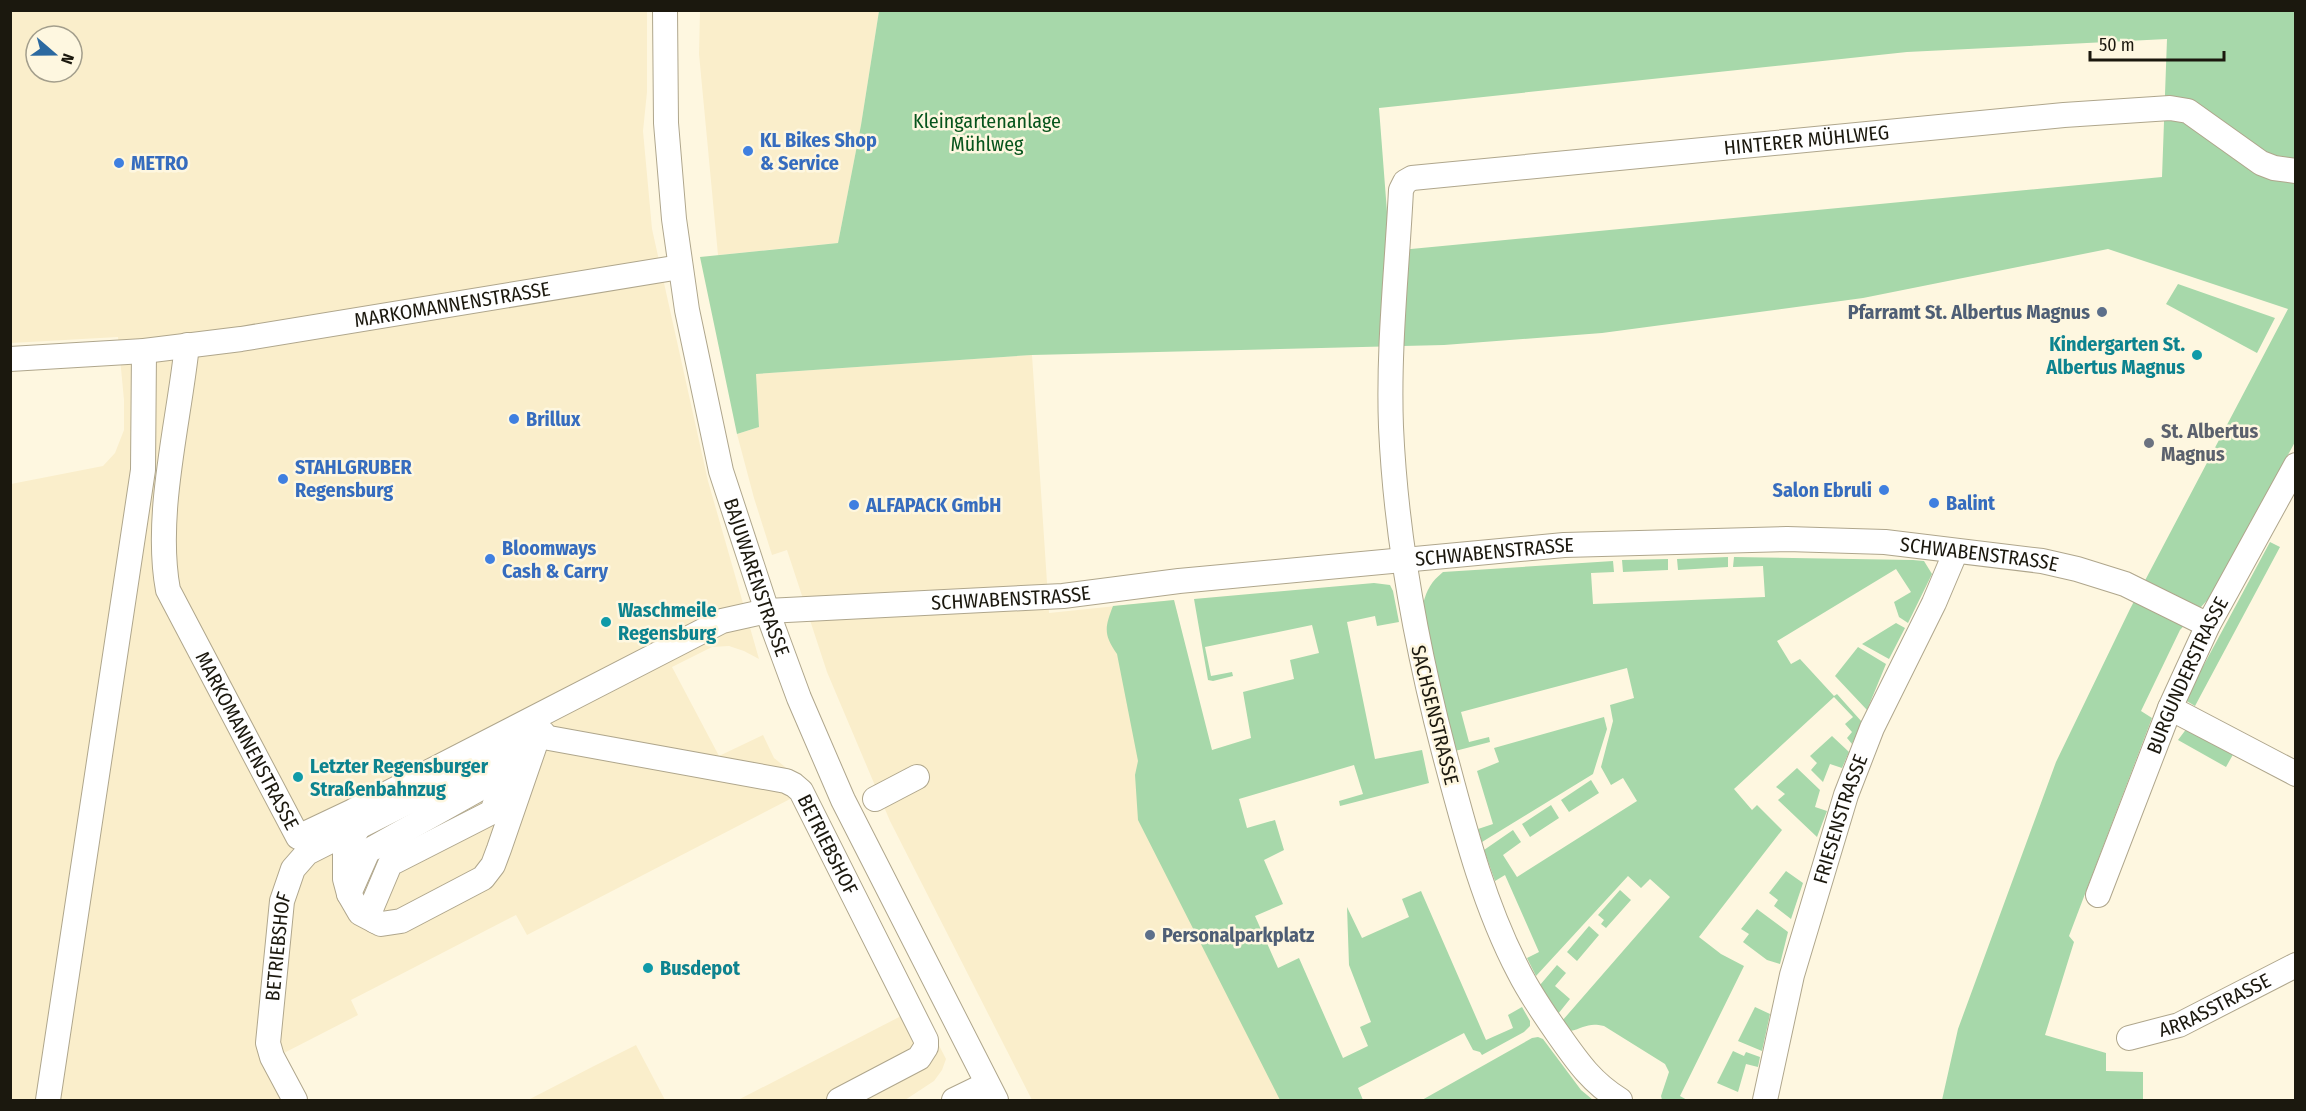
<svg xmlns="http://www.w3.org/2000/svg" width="2306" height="1111" font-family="'Fira Sans Condensed',sans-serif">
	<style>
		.built { fill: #faeecb; fill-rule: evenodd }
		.green { fill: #a7d8aa; fill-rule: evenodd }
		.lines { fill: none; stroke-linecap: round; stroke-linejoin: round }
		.minor-casing { stroke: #afa68c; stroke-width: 26 }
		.minor { stroke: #fff; stroke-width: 24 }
		.shop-dot { fill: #3f7fe0; stroke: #fef7e0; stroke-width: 2 }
		.service-dot { fill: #5c6f8a; stroke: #fef7e0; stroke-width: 2 }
		.culture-dot { fill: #0f9aa8; stroke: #fef7e0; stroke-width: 2 }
		.worship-dot { fill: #6b7280; stroke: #fef7e0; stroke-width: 2 }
		.labels { text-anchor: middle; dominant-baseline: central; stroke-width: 5; stroke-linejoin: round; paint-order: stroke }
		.park-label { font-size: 20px; fill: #07541c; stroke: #fef7e0 }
		.street-label { font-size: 20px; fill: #1b180e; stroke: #fef7e0 }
		.shop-label { font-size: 20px; font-weight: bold; fill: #366cbe; stroke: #fef7e0; text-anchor: start }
		.service-label { font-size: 20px; font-weight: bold; fill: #4e5e75; stroke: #fef7e0; text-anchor: end }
		.culture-label { font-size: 20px; font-weight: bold; fill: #0d838f; stroke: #fef7e0; text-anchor: start }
		.worship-label { font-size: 20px; font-weight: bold; fill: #5b616d; stroke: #fef7e0; text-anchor: start }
	</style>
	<rect width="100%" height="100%" fill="#fef7e0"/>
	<path class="built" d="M11 11H647V92L643 131 652 229 708 481 759 659 744 651 729 646 712 647 672 667 719 756 763 735 774 758 805 783 946 1059 942 1070 934 1081 905 1100H738L905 1014 794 797 527 935 516 915 351 1000 358 1015 282 1054 306 1100H11V484L103 466 115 453 124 430V400L118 337 11 343ZM36 36H72V72H36Z
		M700 11H879L861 125 838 243 718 255 699 54Z
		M1032 355 1049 613 1174 600 1257 946 1340 1100H1032L890 821 827 672 787 550 772 555 754 498 737 434 759 427 755 374Z
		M636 1045 665 1100H528L594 1066Z"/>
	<path class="green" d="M879 11H2295V442L2211 596 2180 630 2141 711 2152 718 2069 936 2074 942 2045 1035 2106 1053V1071L2143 1072V1100H1942L1958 1029 2056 762 2130 609 2288 309 2108 249 1863 298 1602 333 1444 345 1032 355 756 374 759 427 737 434 700 257 838 243 861 125ZM2167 39 2162 177 1390 251 1379 108 1907 52Z
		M2178 284 2275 318 2257 353 2166 304Z
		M2270 542 2280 547 2195 706 2185 700Z
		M1728 557V567L1678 570 1677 559Z
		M1734 557 1913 560 1924 561 1932 574 1908 623 1899 617 1894 602 1911 592 1896 569 1777 641 1791 664 1800 659 1834 696 1837 694 1862 722 1852 744 1847 738 1852 732 1845 724 1853 717 1834 697 1734 789 1752 810 1757 805 1782 830 1699 937 1721 954 1744 966 1680 1096 1687 1100H1662L1661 1096 1669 1072 1665 1064 1604 1026C1588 1022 1584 1028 1570 1031L1562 1021 1670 897 1650 879 1641 888 1628 876 1536 976 1527 958 1539 952 1505 875 1495 881 1484 850 1513 830 1521 842 1503 855 1517 877 1637 801 1623 778 1611 785 1601 767 1613 721 1610 705 1634 698 1627 668 1461 712 1469 742 1489 737 1490 742 1455 751 1439 690 1423 604C1427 589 1431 582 1443 572L1613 561 1614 572 1591 573 1593 604 1765 597 1763 566 1733 567Z
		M1668 559V570L1623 572 1622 560Z
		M1374 583 1390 585 1393 591 1399 622 1377 626 1375 616 1347 622 1375 759 1422 750 1429 783 1340 806 1339 801 1363 794 1354 765 1239 799 1247 828 1275 820 1284 850 1264 860 1283 904 1255 916 1278 968 1299 958 1343 1058 1368 1046 1360 1027 1371 1022 1349 965 1347 907 1362 938 1409 917 1402 899 1421 891 1486 1040 1513 1028 1508 1015 1522 1007 1530 1021V1026L1524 1032 1482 1055 1480 1052 1473 1050 1464 1033 1358 1088 1363 1100H1280L1138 820 1135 775 1138 761 1117 654C1103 634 1105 627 1113 606L1174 600 1212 750 1251 738 1243 692 1294 679 1290 660 1319 653 1312 625 1205 647 1211 676 1232 672 1233 676 1213 681 1208 680 1194 599Z
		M1896 623 1905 628 1889 659 1862 644Z
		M1858 647 1886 664 1867 710 1835 676Z
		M1604 717 1607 729 1593 774 1482 842 1478 829 1493 824 1477 771 1499 762 1494 748Z
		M2187 728 2235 751 2226 767 2178 740Z
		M1832 736 1849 752 1842 768 1830 764 1823 782 1811 770 1817 763 1810 756Z
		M1797 768 1820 790 1815 807 1827 811 1817 837 1778 800 1785 794 1776 787Z
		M1591 780 1599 793 1569 812 1561 800Z
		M1551 805 1559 818 1530 837 1522 824Z
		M1786 871 1803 883 1791 919 1774 906 1778 900 1769 893Z
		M1620 890 1631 900 1606 928 1601 924 1604 920 1598 915Z
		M1757 909 1788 932 1780 964 1767 960 1743 942 1749 934 1741 929Z
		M1589 926 1599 935 1577 961 1567 952Z
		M1557 965 1566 973 1555 986 1570 999 1558 1014 1540 985Z
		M1755 1007 1770 1014 1762 1051 1738 1041Z
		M1538 1037 1543 1039 1581 1090 1593 1100H1422L1532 1038Z
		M1733 1051 1744 1056 1746 1052 1760 1057 1758 1067 1746 1064 1738 1092 1717 1083Z"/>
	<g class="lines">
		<defs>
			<g id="minor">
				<path id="s1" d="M665 10 666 123 674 219 687 310 721 471 767 611 799 698 843 800 996 1100"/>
				<path id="s2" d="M187 345C179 422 154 515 168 590L298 837 353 811 722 621 767 611 1063 596 1179 581 1564 545 1787 539 1885 542 2042 561 2077 569 2125 584 2208 625"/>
				<path id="s3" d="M10 359 144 351 241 339 680 267"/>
				<path d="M2170 708 2296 774"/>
				<path d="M875 799 917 777"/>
				<path d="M359 826 345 852V879L349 894 360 913 381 924 401 921 483 878 493 865 499 849 538 736 543 733"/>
				<path d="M349 894 368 851 477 790 504 760"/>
				<path id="s4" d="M2098 895 2170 708 2208 625 2296 465"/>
				<path d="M375 921 371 916V909L390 864 492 812 514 749"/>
				<path id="s5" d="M2129 1038 2179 1025 2296 965"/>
				<path d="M48 1100 143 470 144 351"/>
				<path id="s6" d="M295 1100 272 1057 268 1043 282 901 293 869 307 853 538 736 786 781 794 785 801 791 926 1040V1047L919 1058 839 1100"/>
				<path d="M954 1100 987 1084"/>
				<path id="s7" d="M1620 1100C1591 1082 1577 1061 1558 1034 1544 1014 1530 994 1519 972 1483 903 1464 827 1444 752 1416 645 1396 538 1391 427 1388 348 1397 269 1401 190L1405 182 1412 178 2064 115 2170 108 2188 111 2261 163 2274 168 2296 171"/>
				<path id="s8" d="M1765 1100 1792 975 1846 795 1872 728 1934 603 1956 551"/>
			</g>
		</defs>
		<use href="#minor" class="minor-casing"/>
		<use href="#minor" class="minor"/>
	</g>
	<g class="shop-dot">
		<circle cx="748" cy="151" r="6"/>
		<circle cx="119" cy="163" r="6"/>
		<circle cx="514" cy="419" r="6"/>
		<circle cx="283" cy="479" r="6"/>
		<circle cx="1884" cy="490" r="6"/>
		<circle cx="1934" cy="503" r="6"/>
		<circle cx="854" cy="505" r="6"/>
		<circle cx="490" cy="559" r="6"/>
	</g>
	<g class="service-dot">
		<circle cx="2102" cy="312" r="6"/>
		<circle cx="1150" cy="935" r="6"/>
	</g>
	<g class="culture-dot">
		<circle cx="2197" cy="355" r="6"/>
		<circle cx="606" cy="622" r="6"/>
		<circle cx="298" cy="777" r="6"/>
		<circle cx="648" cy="968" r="6"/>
	</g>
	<circle class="worship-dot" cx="2149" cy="443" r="6"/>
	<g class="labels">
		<g class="park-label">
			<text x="987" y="121">Kleingartenanlage<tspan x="987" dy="23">Mühlweg</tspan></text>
		</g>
		<g class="street-label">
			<text stroke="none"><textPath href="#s7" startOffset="1378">HINTERER MÜHLWEG</textPath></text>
			<text stroke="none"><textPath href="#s3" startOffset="446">MARKOMANNENSTRASSE</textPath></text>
			<text stroke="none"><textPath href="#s2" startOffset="1778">SCHWABENSTRASSE</textPath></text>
			<text stroke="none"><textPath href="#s2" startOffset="2264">SCHWABENSTRASSE</textPath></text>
			<text stroke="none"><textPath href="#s1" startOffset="578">BAJUWARENSTRASSE</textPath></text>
			<text stroke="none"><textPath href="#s2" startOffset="1292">SCHWABENSTRASSE</textPath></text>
			<text stroke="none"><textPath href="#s4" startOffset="237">BURGUNDERSTRASSE</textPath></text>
			<text transform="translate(1435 715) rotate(76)">SACHSENSTRASSE</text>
			<text stroke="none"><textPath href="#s2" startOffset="417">MARKOMANNENSTRASSE</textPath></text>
			<text stroke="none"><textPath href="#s8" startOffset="291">FRIESENSTRASSE</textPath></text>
			<text stroke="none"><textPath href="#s6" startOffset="850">BETRIEBSHOF</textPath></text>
			<text stroke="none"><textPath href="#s6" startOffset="160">BETRIEBSHOF</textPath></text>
			<text stroke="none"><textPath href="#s5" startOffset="92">ARRASSTRASSE</textPath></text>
		</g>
		<g class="shop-label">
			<text x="760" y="140">KL Bikes Shop<tspan x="760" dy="23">&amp; Service</tspan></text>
			<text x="131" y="163">METRO</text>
			<text x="526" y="419">Brillux</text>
			<text x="295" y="467">STAHLGRUBER<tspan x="295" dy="23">Regensburg</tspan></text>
			<text x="1872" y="490" text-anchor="end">Salon Ebruli</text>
			<text x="1946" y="503">Balint</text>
			<text x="866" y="505">ALFAPACK GmbH</text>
			<text x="502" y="548">Bloomways<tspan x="502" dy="23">Cash &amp; Carry</tspan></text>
		</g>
		<g class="service-label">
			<text x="2090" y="312">Pfarramt St. Albertus Magnus</text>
			<text x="1162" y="935" text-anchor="start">Personalparkplatz</text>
		</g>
		<g class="culture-label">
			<text x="2185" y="344" text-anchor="end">Kindergarten St.<tspan x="2185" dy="23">Albertus Magnus</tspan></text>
			<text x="618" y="610">Waschmeile<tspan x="618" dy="23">Regensburg</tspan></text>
			<text x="310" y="766">Letzter Regensburger<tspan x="310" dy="23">Straßenbahnzug</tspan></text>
			<text x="660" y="968">Busdepot</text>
		</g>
		<g class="worship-label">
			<text x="2161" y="431">St. Albertus<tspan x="2161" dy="23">Magnus</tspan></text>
		</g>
	</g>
	<rect width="2306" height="1111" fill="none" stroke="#1b180e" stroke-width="24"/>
	<g transform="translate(54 54) rotate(110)"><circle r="28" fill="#fef7e0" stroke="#a39e8c" stroke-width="1.5"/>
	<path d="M0-4.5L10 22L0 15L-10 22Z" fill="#2c69a0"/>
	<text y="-9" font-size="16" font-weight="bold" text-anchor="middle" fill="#1b180e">N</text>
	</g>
	<path d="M2090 51v9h134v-9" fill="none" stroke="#1b180e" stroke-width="3"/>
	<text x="2099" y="51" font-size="18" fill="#1b180e" stroke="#fef7e0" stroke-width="4.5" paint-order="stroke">50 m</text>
</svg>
